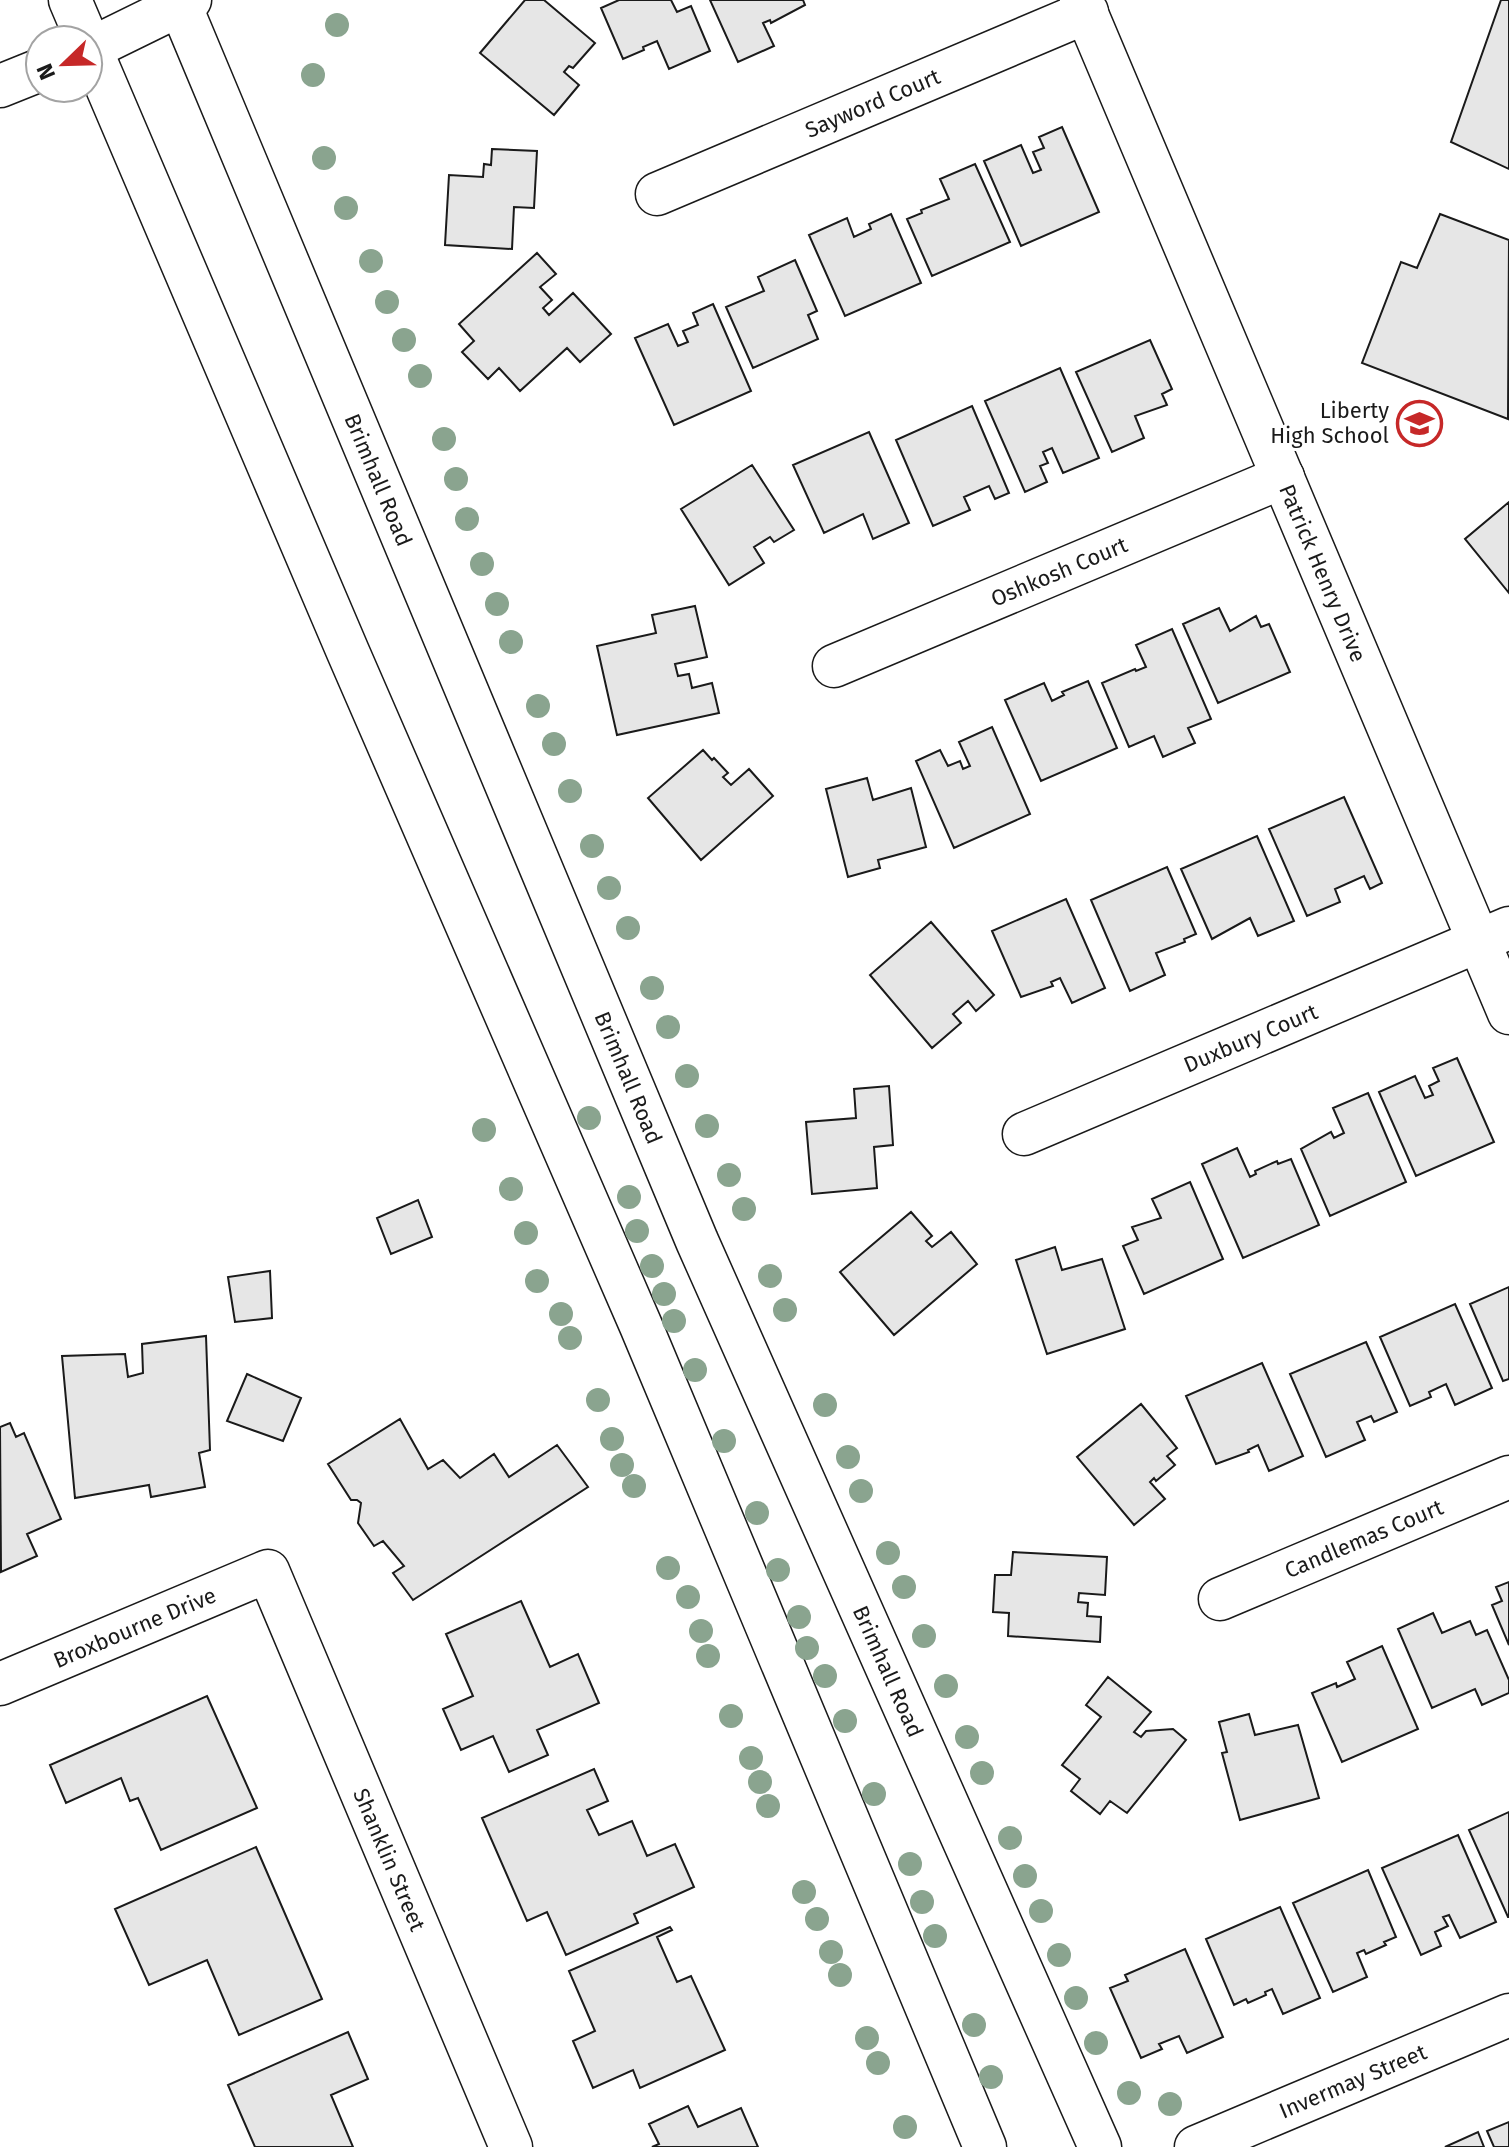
<svg xmlns="http://www.w3.org/2000/svg" width="1509" height="2147" font-family="'Fira Sans',sans-serif">
	<style>
		.building { fill: #e6e6e6; stroke: #1a1a1a; stroke-width: 2 }
		.lines { fill: none; stroke-linecap: round; stroke-linejoin: round }
		.minor-casing { stroke: #1a1a1a; stroke-width: 45 }
		.minor { stroke: #fff; stroke-width: 42 }
		.tree { fill: #8aa48f }
		.labels { text-anchor: middle; dominant-baseline: central; stroke-width: 6; stroke-linejoin: round; paint-order: stroke }
		.street-label { font-size: 22px; fill: #1a1a1a; stroke: #fff }
		.poi-label { font-size: 22px; fill: #1a1a1a; stroke: #fff; text-anchor: end }
	</style>
	<rect width="100%" height="100%" fill="#fff"/>
	<path class="building" d="M525 0H544L595 43 573 68 569 66 564 72 579 85 554 115 480 53Z
		M619 0H671L677 12 691 6 710 51 669 69 657 41 643 47 644 50 623 59 601 8Z
		M710 0H803L805 5 771 23 770 20 763 23 774 46 738 62Z
		M1501 0H1509V169L1451 142Z
		M1062 127 1099 212 1021 246 984 161 1021 145 1033 173 1041 170 1033 152 1044 148 1039 137Z
		M492 149 537 151 534 208 514 207 512 249 445 245 449 175 483 177 484 164 491 165Z
		M975 164 1010 242 932 276 907 219 922 213 921 210 949 199 940 179Z
		M891 214 921 283 845 316 809 235 847 218 854 237 871 229 869 224Z
		M1440 214 1509 240 1508 419 1362 363 1401 262 1417 268Z
		M537 253 556 274 540 287 552 300 543 308 549 315 573 293 611 334 580 362 567 348 520 391 499 368 488 379 462 352 474 341 459 324Z
		M795 260 817 311 808 315 818 339 753 368 726 307 764 291 758 277Z
		M713 304 751 391 674 425 635 338 668 324 678 346 688 342 683 331 698 325 693 313Z
		M1150 340 1172 389 1162 394 1167 405 1135 416 1144 438 1112 452 1076 372Z
		M1060 368 1099 458 1063 473 1052 448 1043 452 1048 463 1040 466 1047 482 1025 492 985 401Z
		M972 406 1009 493 995 499 989 486 964 497 970 510 933 526 896 440Z
		M869 432 909 523 873 539 863 514 824 533 793 465Z
		M752 465 794 530 774 542 770 537 754 547 764 563 729 585 681 509Z
		M1509 502V593L1465 539Z
		M695 606 707 657 675 664 678 676 689 674 692 688 712 683 719 713 617 735 597 646 656 633 652 615Z
		M1219 608 1230 631 1256 616 1261 627 1269 624 1290 672 1218 703 1183 624Z
		M1172 629 1211 719 1188 728 1195 743 1163 757 1154 736 1129 747 1102 683 1135 669 1136 671 1146 667 1136 645Z
		M1088 681 1117 748 1041 781 1005 700 1044 683 1052 701 1064 695 1062 692Z
		M992 727 1030 814 954 848 916 761 940 750 948 766 960 761 963 769 970 766 959 742Z
		M703 750 712 760 714 758 728 773 723 777 731 785 749 769 773 796 701 860 648 798Z
		M867 778 873 800 911 788 926 847 878 860 880 868 848 877 826 789Z
		M1344 797 1382 883 1370 889 1364 876 1335 889 1340 902 1307 916 1269 829Z
		M1257 836 1294 921 1258 936 1250 918 1212 939 1181 869Z
		M1167 867 1196 934 1184 939 1185 942 1156 953 1165 975 1130 991 1091 900Z
		M1066 899 1105 988 1072 1003 1060 978 1051 982 1053 986 1021 997 992 931Z
		M931 922 994 995 976 1011 968 1001 953 1014 961 1023 932 1048 870 975Z
		M1457 1058 1494 1142 1416 1176 1379 1092 1415 1076 1425 1098 1433 1095 1429 1086 1439 1081 1433 1068Z
		M889 1086 893 1145 874 1147 877 1188 812 1194 806 1122 856 1118 854 1089Z
		M1368 1093 1406 1182 1330 1216 1301 1149 1331 1132 1334 1138 1344 1133 1333 1108Z
		M1237 1148 1250 1177 1256 1174 1255 1171 1277 1161 1278 1164 1291 1159 1319 1225 1243 1258 1202 1164Z
		M1190 1182 1223 1259 1144 1294 1123 1246 1138 1240 1132 1227 1161 1218 1152 1199Z
		M418 1200 432 1237 391 1254 377 1218Z
		M911 1212 932 1236 926 1241 932 1247 951 1232 977 1264 894 1335 840 1272Z
		M1055 1247 1062 1270 1102 1259 1125 1329 1047 1354 1016 1260Z
		M270 1271 272 1318 235 1322 228 1277Z
		M1509 1287V1379L1503 1381 1470 1304Z
		M1455 1304 1492 1388 1455 1405 1446 1384 1429 1392 1431 1397 1410 1406 1380 1337Z
		M206 1336 210 1450 199 1453 205 1487 151 1497 149 1485 75 1498 62 1356 125 1354 128 1377 143 1373 142 1344Z
		M1366 1342 1397 1412 1374 1422 1371 1416 1357 1422 1365 1440 1326 1457 1290 1374Z
		M1262 1363 1303 1456 1269 1471 1258 1445 1248 1450 1249 1452 1216 1464 1186 1396Z
		M247 1374 301 1398 283 1441 227 1421Z
		M1141 1404 1177 1448 1167 1456 1175 1465 1156 1481 1154 1478 1150 1482 1165 1499 1134 1525 1077 1457Z
		M400 1419 428 1469 443 1460 460 1478 494 1454 509 1477 557 1445 588 1487 413 1600 393 1573 404 1566 383 1541 374 1546 358 1523 361 1503 357 1500H351L328 1464Z
		M10 1423 16 1437 24 1433 61 1519 27 1534 37 1556 1 1572 0 1427Z
		M1013 1552 1107 1557 1105 1595 1079 1593 1078 1602 1088 1603 1087 1616 1101 1617 1100 1642 1008 1636 1009 1613 993 1612 995 1575H1011Z
		M1509 1582V1645L1492 1605 1502 1601 1496 1587Z
		M521 1601 550 1667 578 1654 599 1703 537 1730 548 1755 509 1772 493 1736 461 1750 443 1709 473 1696 446 1634Z
		M1433 1613 1442 1633 1470 1621 1476 1635 1487 1630 1509 1680V1693L1482 1705 1475 1689 1432 1708 1398 1629Z
		M1382 1646 1418 1729 1342 1762 1312 1693 1336 1683 1337 1687 1355 1679 1347 1662Z
		M1108 1677 1151 1712 1134 1732 1141 1737 1146 1731 1173 1729 1186 1740 1127 1813 1110 1801 1100 1814 1071 1791 1080 1779 1062 1765 1101 1717 1086 1705Z
		M207 1696 257 1808 161 1850 138 1798 130 1801 121 1778 66 1803 50 1765Z
		M1249 1714 1255 1735 1298 1725 1319 1798 1240 1820 1222 1753 1227 1752 1219 1722Z
		M594 1769 608 1801 587 1810 599 1835 632 1821 647 1856 675 1844 694 1887 634 1914 638 1923 566 1955 547 1912 527 1921 482 1818Z
		M1509 1812V1917H1508L1469 1830Z
		M1458 1835 1496 1922 1460 1938 1449 1915 1443 1917 1448 1926 1435 1932 1441 1946 1421 1955 1382 1868Z
		M256 1847 322 1999 239 2035 207 1960 149 1985 115 1909Z
		M1368 1870 1396 1937 1384 1942 1386 1945 1366 1954 1364 1950 1357 1953 1367 1977 1333 1992 1293 1903Z
		M1280 1907 1320 1998 1283 2014 1272 1989 1265 1992 1266 1995 1248 2003 1246 1999 1234 2005 1206 1939Z
		M670 1927 672 1930 657 1937 677 1982 691 1976 725 2050 640 2088 633 2070 593 2088 573 2041 595 2031 569 1971Z
		M1185 1949 1223 2037 1187 2053 1179 2036 1159 2044 1162 2049 1141 2058 1110 1988 1128 1981 1125 1975Z
		M348 2032 368 2079 331 2095 353 2147H255L228 2085Z
		M688 2106 698 2127 741 2108 758 2147H652L659 2144 649 2124Z
		M1509 2122V2147H1494L1487 2131Z
		M1478 2132 1484 2147H1445Z"/>
	<g class="lines">
		<defs>
			<g id="minor">
				<path d="M70 0 87 40"/>
				<path id="s1" d="M178 0 697 1241 1100 2147"/>
				<path id="s2" d="M1081 0 1509 1013"/>
				<path d="M88 43 348 652 641 1326 985 2147"/>
				<path d="M88 50 190 0"/>
				<path d="M0 86 40 70"/>
				<path id="s3" d="M657 194 1087 12"/>
				<path id="s4" d="M834 666 1283 477"/>
				<path id="s5" d="M1024 1134 1509 928"/>
				<path id="s6" d="M1220 1599 1509 1477"/>
				<path id="s7" d="M0 1684 268 1571 511 2147"/>
				<path id="s8" d="M1196 2147 1509 2015"/>
			</g>
		</defs>
		<use href="#minor" class="minor-casing"/>
		<use href="#minor" class="minor"/>
	</g>
	<g class="tree">
		<circle cx="337" cy="25" r="12"/>
		<circle cx="313" cy="75" r="12"/>
		<circle cx="324" cy="158" r="12"/>
		<circle cx="346" cy="208" r="12"/>
		<circle cx="371" cy="261" r="12"/>
		<circle cx="387" cy="302" r="12"/>
		<circle cx="404" cy="340" r="12"/>
		<circle cx="420" cy="376" r="12"/>
		<circle cx="444" cy="439" r="12"/>
		<circle cx="456" cy="479" r="12"/>
		<circle cx="467" cy="519" r="12"/>
		<circle cx="482" cy="564" r="12"/>
		<circle cx="497" cy="604" r="12"/>
		<circle cx="511" cy="642" r="12"/>
		<circle cx="538" cy="706" r="12"/>
		<circle cx="554" cy="744" r="12"/>
		<circle cx="570" cy="791" r="12"/>
		<circle cx="592" cy="846" r="12"/>
		<circle cx="609" cy="888" r="12"/>
		<circle cx="628" cy="928" r="12"/>
		<circle cx="652" cy="988" r="12"/>
		<circle cx="668" cy="1027" r="12"/>
		<circle cx="687" cy="1076" r="12"/>
		<circle cx="589" cy="1118" r="12"/>
		<circle cx="707" cy="1126" r="12"/>
		<circle cx="484" cy="1130" r="12"/>
		<circle cx="729" cy="1175" r="12"/>
		<circle cx="511" cy="1189" r="12"/>
		<circle cx="629" cy="1197" r="12"/>
		<circle cx="744" cy="1209" r="12"/>
		<circle cx="637" cy="1231" r="12"/>
		<circle cx="526" cy="1233" r="12"/>
		<circle cx="652" cy="1266" r="12"/>
		<circle cx="770" cy="1276" r="12"/>
		<circle cx="537" cy="1281" r="12"/>
		<circle cx="664" cy="1294" r="12"/>
		<circle cx="785" cy="1310" r="12"/>
		<circle cx="561" cy="1314" r="12"/>
		<circle cx="674" cy="1321" r="12"/>
		<circle cx="570" cy="1338" r="12"/>
		<circle cx="695" cy="1370" r="12"/>
		<circle cx="598" cy="1400" r="12"/>
		<circle cx="825" cy="1405" r="12"/>
		<circle cx="612" cy="1439" r="12"/>
		<circle cx="724" cy="1441" r="12"/>
		<circle cx="848" cy="1457" r="12"/>
		<circle cx="622" cy="1465" r="12"/>
		<circle cx="634" cy="1486" r="12"/>
		<circle cx="861" cy="1491" r="12"/>
		<circle cx="757" cy="1513" r="12"/>
		<circle cx="888" cy="1553" r="12"/>
		<circle cx="668" cy="1568" r="12"/>
		<circle cx="778" cy="1570" r="12"/>
		<circle cx="904" cy="1587" r="12"/>
		<circle cx="688" cy="1597" r="12"/>
		<circle cx="799" cy="1617" r="12"/>
		<circle cx="701" cy="1631" r="12"/>
		<circle cx="924" cy="1636" r="12"/>
		<circle cx="807" cy="1648" r="12"/>
		<circle cx="708" cy="1656" r="12"/>
		<circle cx="825" cy="1676" r="12"/>
		<circle cx="946" cy="1686" r="12"/>
		<circle cx="731" cy="1716" r="12"/>
		<circle cx="845" cy="1721" r="12"/>
		<circle cx="967" cy="1737" r="12"/>
		<circle cx="751" cy="1758" r="12"/>
		<circle cx="982" cy="1773" r="12"/>
		<circle cx="760" cy="1782" r="12"/>
		<circle cx="874" cy="1794" r="12"/>
		<circle cx="768" cy="1806" r="12"/>
		<circle cx="1010" cy="1838" r="12"/>
		<circle cx="910" cy="1864" r="12"/>
		<circle cx="1025" cy="1876" r="12"/>
		<circle cx="804" cy="1892" r="12"/>
		<circle cx="922" cy="1902" r="12"/>
		<circle cx="1041" cy="1911" r="12"/>
		<circle cx="817" cy="1919" r="12"/>
		<circle cx="935" cy="1936" r="12"/>
		<circle cx="831" cy="1952" r="12"/>
		<circle cx="1059" cy="1955" r="12"/>
		<circle cx="840" cy="1975" r="12"/>
		<circle cx="1076" cy="1998" r="12"/>
		<circle cx="974" cy="2025" r="12"/>
		<circle cx="867" cy="2038" r="12"/>
		<circle cx="1096" cy="2043" r="12"/>
		<circle cx="878" cy="2063" r="12"/>
		<circle cx="991" cy="2077" r="12"/>
		<circle cx="1129" cy="2093" r="12"/>
		<circle cx="1170" cy="2104" r="12"/>
		<circle cx="905" cy="2127" r="12"/>
	</g>
	<defs>
		<symbol id="school-ring" viewBox="-11 -11 22 22"><circle r="9.5" fill="#fff" stroke="#c62828" stroke-width="1.5"/><path d="M0-5L7-2L0 1L-7-2ZM-4 1L0 2.5L4 1V4Q0 6-4 4Z" fill="#c62828"/></symbol>
	</defs>
	<g fill-rule="evenodd">
		<use href="#school-ring" x="1394" y="398" width="51" height="51"/>
	</g>
	<g class="labels">
		<g class="street-label">
			<text stroke="none"><textPath href="#s3" startOffset="234">Sayword Court</textPath></text>
			<text stroke="none"><textPath href="#s1" startOffset="520">Brimhall Road</textPath></text>
			<text stroke="none"><textPath href="#s4" startOffset="244">Oshkosh Court</textPath></text>
			<text stroke="none"><textPath href="#s2" startOffset="622">Patrick Henry Drive</textPath></text>
			<text stroke="none"><textPath href="#s5" startOffset="246">Duxbury Court</textPath></text>
			<text stroke="none"><textPath href="#s1" startOffset="1168">Brimhall Road</textPath></text>
			<text stroke="none"><textPath href="#s6" startOffset="156">Candlemas Court</textPath></text>
			<text stroke="none"><textPath href="#s7" startOffset="146">Broxbourne Drive</textPath></text>
			<text stroke="none"><textPath href="#s1" startOffset="1816">Brimhall Road</textPath></text>
			<text stroke="none"><textPath href="#s7" startOffset="604">Shanklin Street</textPath></text>
			<text stroke="none"><textPath href="#s8" startOffset="170">Invermay Street</textPath></text>
		</g>
		<g class="poi-label">
			<text x="1389" y="410">Liberty<tspan x="1389" dy="25">High School</tspan></text>
		</g>
	</g>
	<g transform="translate(64 64) rotate(247)"><circle r="38" fill="#ffffff" stroke="#a3a3a3" stroke-width="2"/>
	<path d="M0-6L14 30L0 20L-14 30Z" fill="#c62828"/>
	<text y="-12" font-size="22" font-weight="bold" text-anchor="middle" fill="#1a1a1a">N</text>
	</g>
</svg>
